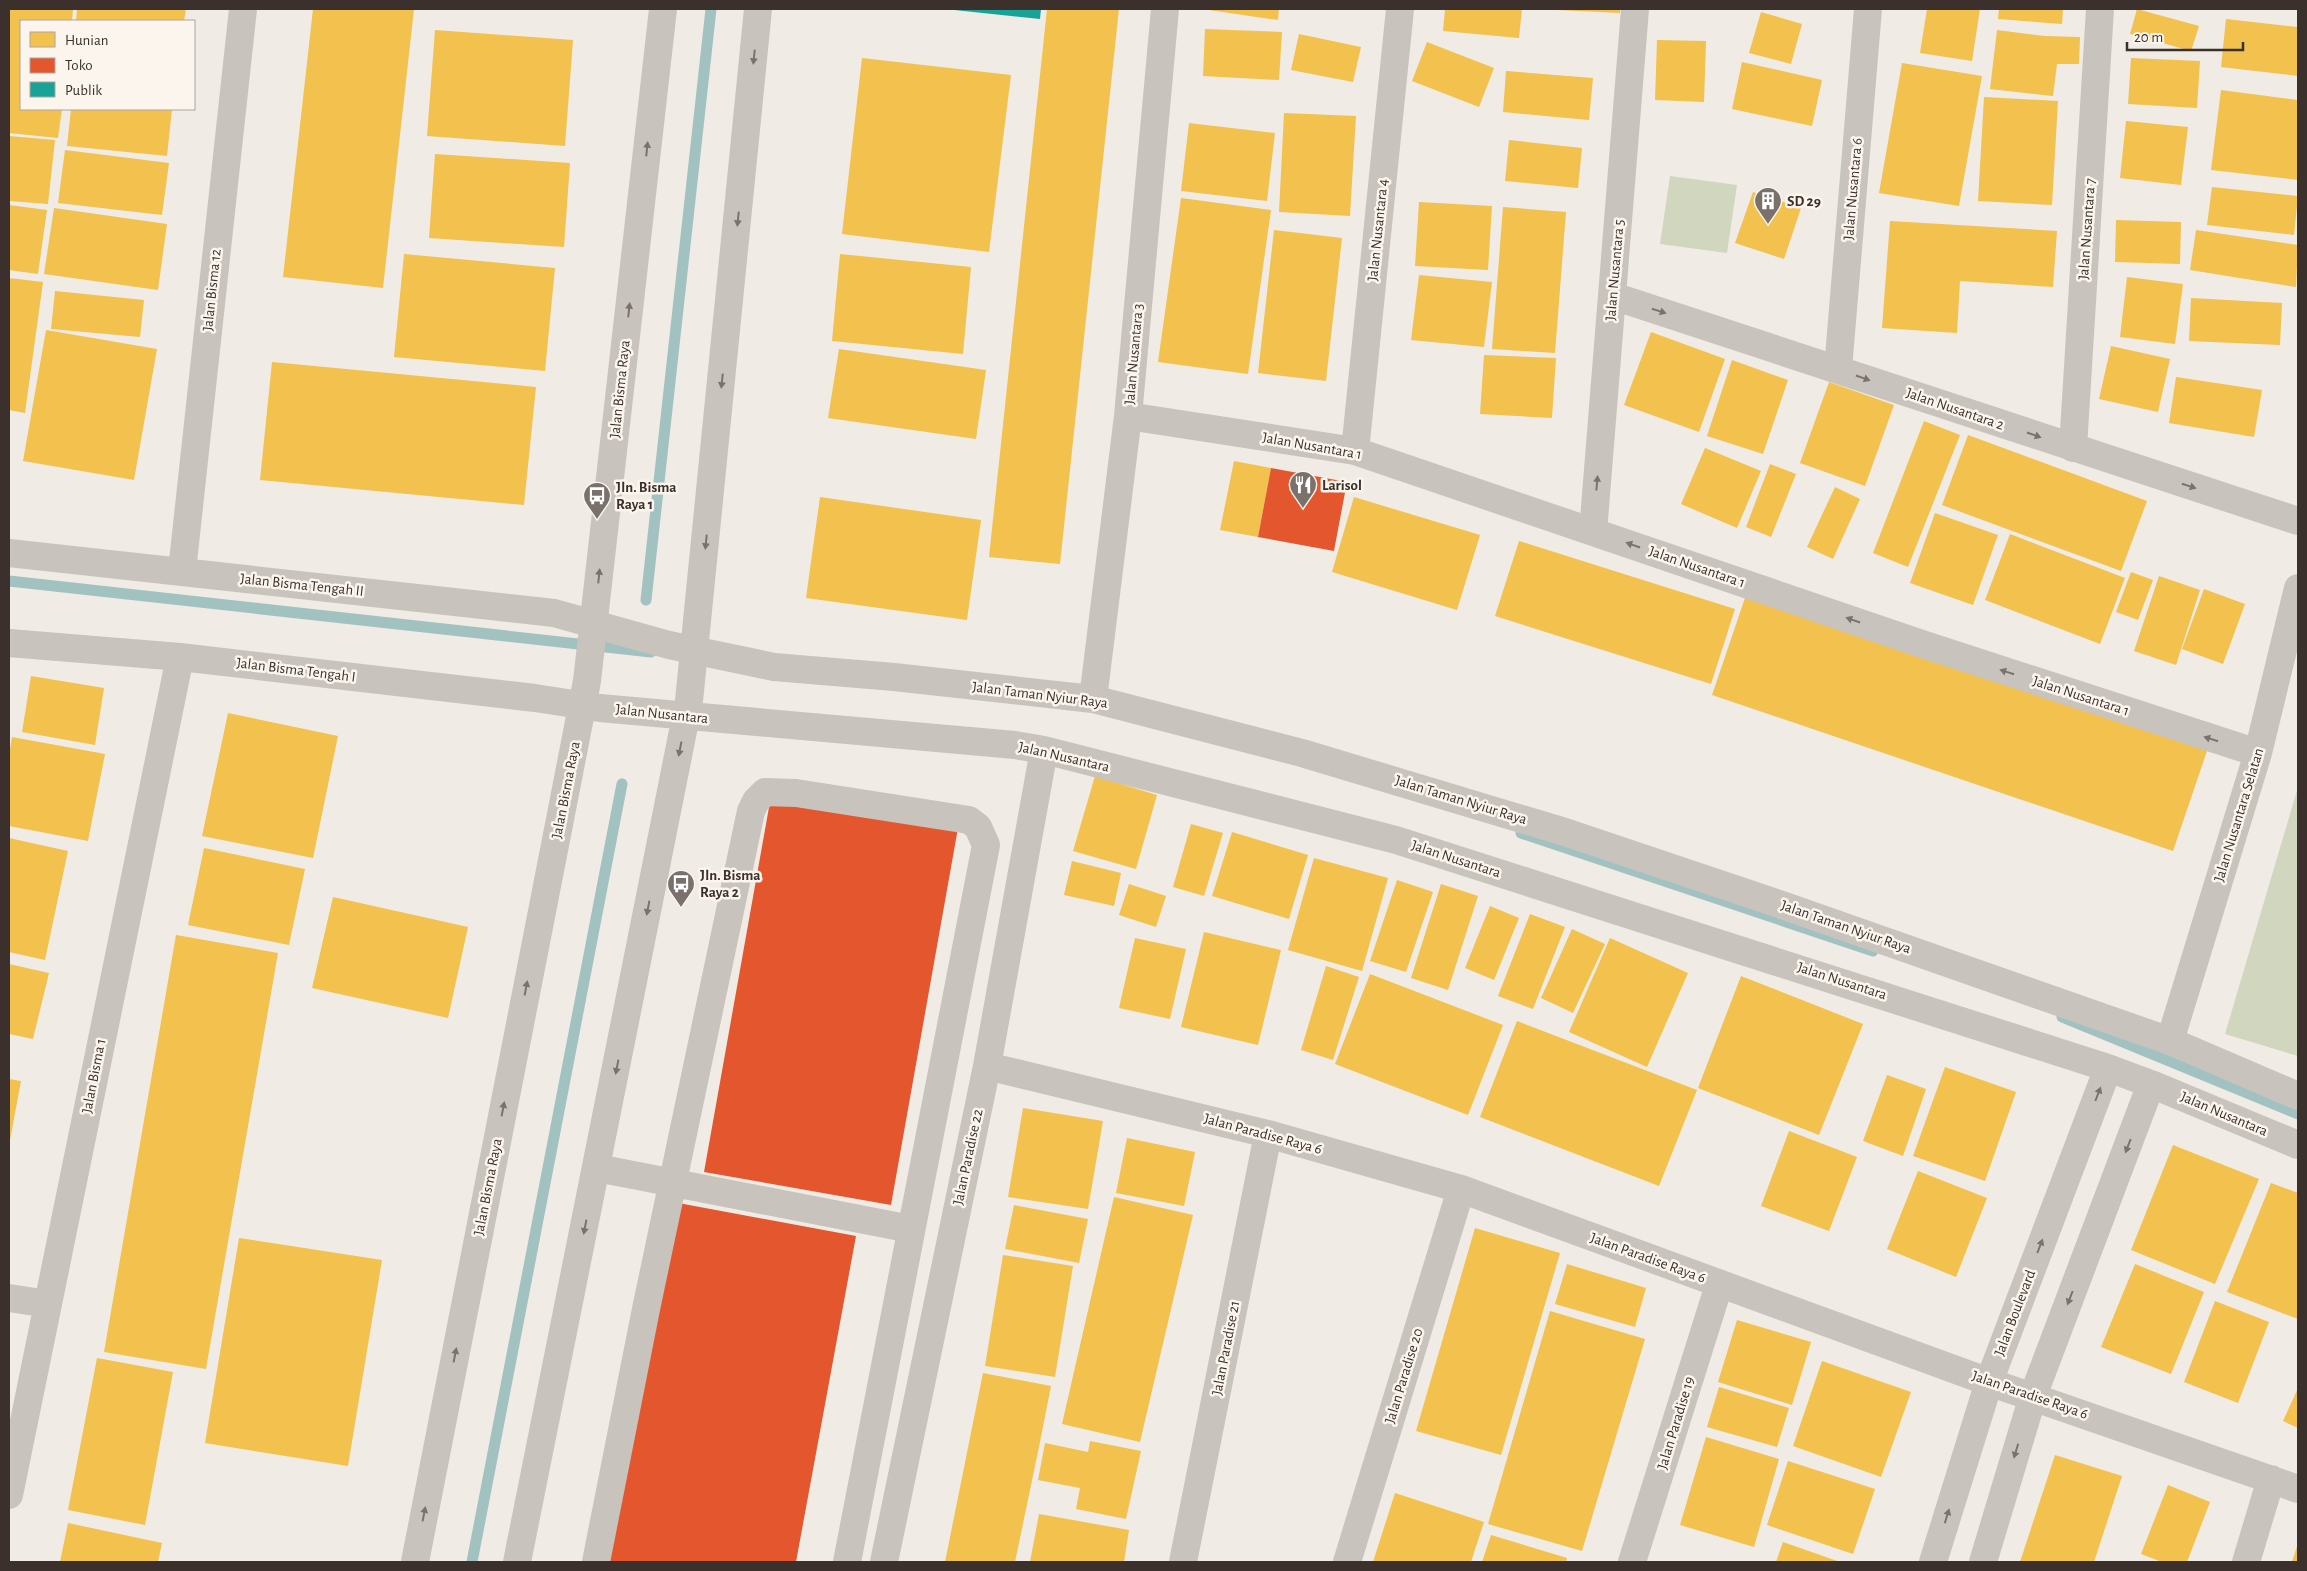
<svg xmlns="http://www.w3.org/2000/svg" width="2307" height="1571" font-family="'Alegreya Sans',sans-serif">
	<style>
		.green { fill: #d1d6bf }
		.homes { fill: #f2c14e }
		.shops { fill: #e4572e }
		.public { fill: #17a398 }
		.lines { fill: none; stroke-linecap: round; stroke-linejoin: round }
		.stream { stroke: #a1c2c1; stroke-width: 11 }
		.minor { stroke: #c9c3be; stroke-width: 28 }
		.oneway { fill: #7b726d }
		.labels { text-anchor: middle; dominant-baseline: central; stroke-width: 5; stroke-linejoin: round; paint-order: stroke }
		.street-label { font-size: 15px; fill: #3b302b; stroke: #fbf5ee }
		.poi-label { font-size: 15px; font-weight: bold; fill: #3b302b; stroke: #fbf5ee; text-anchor: start }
	</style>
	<rect width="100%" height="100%" fill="#f0ebe5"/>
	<path class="green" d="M1670 176 1737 185 1727 253 1660 244Z
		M2298 787V1056L2225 1034Z"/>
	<path class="homes" d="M9 9H73L72 21H21V109H62L58 138 9 133Z
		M77 9H186L184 21H76Z
		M313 9H414L383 288 283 277Z
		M1047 9H1119L1060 564 989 557Z
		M1202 9H1279L1278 20Z
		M1445 9H1522L1519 38 1443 31Z
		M1535 9H1620V13Z
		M1927 9H1980L1972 61 1920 53Z
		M1999 9H2063L2062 24 1998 19Z
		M2137 9 2199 26 2191 51 2130 34Z
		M1761 12 1802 24 1791 64 1749 53Z
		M2226 19 2298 27V76L2221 67Z
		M1205 29 1282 32 1279 80 1203 76Z
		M435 30 573 40 565 146 427 136Z
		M1997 30 2045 36 2080 37 2079 64H2057L2053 96 1990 89Z
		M1299 34 1361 47 1353 82 1291 70Z
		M1657 40 1706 41 1704 102 1655 100Z
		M1427 42 1494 68 1479 107 1412 81Z
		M862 58 1011 75 989 252 842 234Z
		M2131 58 2200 61 2197 108 2128 104Z
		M1742 62 1822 80 1812 126 1732 109Z
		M1902 63 1982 76 1959 206 1879 193Z
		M1506 71 1593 78 1589 120 1503 112Z
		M2221 90 2298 100V180L2211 170Z
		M1984 97 2058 101 2052 205 1978 201Z
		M71 109H172L167 156 67 146Z
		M1284 113 1356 116 1350 216 1279 212Z
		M2126 121 2188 127 2181 185 2120 178Z
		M1189 123 1275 133 1267 201 1181 191Z
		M9 136 55 140 48 204 9 201Z
		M1509 140 1582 148 1578 188 1505 181Z
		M65 150 169 163 162 215 58 203Z
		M435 154 570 163 564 247 429 238Z
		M2212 187 2298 196 2294 235 2207 225Z
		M1753 192 1801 208 1784 259 1735 243Z
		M1181 198 1271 210 1248 374 1158 362Z
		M1419 202 1492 206 1488 270 1415 266Z
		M9 205 47 210 38 274 9 270Z
		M1503 207 1566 212 1555 353 1492 349Z
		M54 208 167 224 158 290 44 274Z
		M2116 220 2181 222 2180 264 2115 262Z
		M1890 221 2057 231 2053 287 1960 281 1957 333 1882 328Z
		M1274 230 1342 238 1326 381 1258 373Z
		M2196 230 2298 245 2296 287 2190 270Z
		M404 254 555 268 545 371 394 357Z
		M840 254 971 267 963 354 832 341Z
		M1419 275 1492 282 1484 347 1411 340Z
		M2127 277 2183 284 2175 344 2120 337Z
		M9 278 43 282 25 413 9 410Z
		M55 291 144 300 140 337 51 329Z
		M2191 298 2282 303 2280 345 2189 341Z
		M46 330 157 349 134 480 23 461Z
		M1651 332 1725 359 1699 432 1624 405Z
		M2111 346 2170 359 2158 412 2099 399Z
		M839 349 986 370 976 439 828 418Z
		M1484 355 1556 358 1552 418 1480 414Z
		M1732 360 1788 380 1763 454 1707 436Z
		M272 362 536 387 524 505 260 480Z
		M2176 377 2262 390 2254 437 2169 423Z
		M1829 382 1894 405 1865 486 1800 463Z
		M1924 421 1960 435 1908 567 1873 553Z
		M1968 435 2147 501 2121 571 1942 505Z
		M1705 448 1761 471 1737 528 1681 504Z
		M1234 461 1271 468 1258 537 1220 530Z
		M1770 464 1796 474 1771 537 1746 527Z
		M1835 487 1860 499 1833 559 1807 547Z
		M820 497 981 520 967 620 806 598Z
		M1354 497 1480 535 1457 610 1332 572Z
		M1935 513 1998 535 1973 605 1910 583Z
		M2010 534 2125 578 2100 644 1985 600Z
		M1519 541 1735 609 1711 684 1495 616Z
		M2131 572 2153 580 2138 620 2116 612Z
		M2159 576 2200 590 2176 665 2134 651Z
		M2204 589 2245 604 2223 664 2182 649Z
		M1747 592 2208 748 2173 851 1712 695Z
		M31 676 104 688 95 745 22 732Z
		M228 713 338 736 313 858 202 836Z
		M12 737 105 754 88 841 9 826V755Z
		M1095 776 1157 795 1136 869 1073 851Z
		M1191 824 1223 833 1204 896 1173 887Z
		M1232 832 1308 855 1289 919 1212 896Z
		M9 838 68 851 45 960 9 952Z
		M204 848 305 869 289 945 188 925Z
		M1314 858 1388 878 1362 971 1288 950Z
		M1072 861 1121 873 1114 906 1064 895Z
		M1397 880 1433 892 1406 972 1370 961Z
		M1129 884 1166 896 1156 927 1119 915Z
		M1441 884 1478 896 1448 990 1411 978Z
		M333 897 468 927 448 1018 312 988Z
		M1490 906 1519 918 1494 980 1465 968Z
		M1530 914 1565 927 1533 1009 1498 996Z
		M1572 929 1605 944 1573 1013 1541 998Z
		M1204 932 1281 950 1258 1045 1181 1027Z
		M176 935 278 953 206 1369 104 1352Z
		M1135 938 1186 949 1170 1019 1119 1008Z
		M1610 938 1688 973 1647 1067 1569 1032Z
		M9 964 49 973 33 1039 9 1034Z
		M1326 966 1359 977 1333 1060 1301 1050Z
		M1370 974 1503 1025 1468 1115 1335 1064Z
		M1741 976 1863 1024 1819 1135 1698 1088Z
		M1517 1021 1697 1090 1659 1186 1480 1117Z
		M1945 1067 2016 1092 1985 1181 1913 1156Z
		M1887 1075 1926 1089 1903 1156 1863 1141Z
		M9 1079 21 1081 10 1140H9Z
		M1023 1108 1103 1121 1088 1209 1008 1197Z
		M1789 1131 1857 1157 1829 1231 1761 1206Z
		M1127 1138 1195 1152 1184 1206 1116 1193Z
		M2173 1145 2259 1179 2215 1284 2131 1250Z
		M1918 1171 1987 1198 1956 1277 1887 1249Z
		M2271 1183 2298 1193V1319L2227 1292Z
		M1114 1197 1193 1215 1140 1442 1062 1424Z
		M1014 1205 1088 1219 1079 1263 1005 1249Z
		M1475 1228 1560 1253 1501 1455 1416 1431Z
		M239 1238 382 1260 348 1466 205 1443Z
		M1003 1255 1073 1266 1055 1377 985 1366Z
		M1567 1264 1646 1288 1635 1327 1555 1304Z
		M2135 1264 2204 1292 2171 1374 2101 1347Z
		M2215 1301 2269 1322 2238 1403 2184 1382Z
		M1550 1311 1645 1339 1582 1551 1488 1524Z
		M1737 1320 1811 1342 1792 1405 1718 1382Z
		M97 1358 173 1372 145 1525 68 1510Z
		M1822 1361 1911 1392 1881 1477 1793 1446Z
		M983 1373 1051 1386 1039 1447 1015 1562H945Z
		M1719 1387 1789 1408 1777 1447 1707 1427Z
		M2298 1388V1428L2283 1421Z
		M1706 1437 1779 1459 1754 1547 1680 1525Z
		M1090 1441 1141 1451 1126 1519 1076 1509 1080 1488 1038 1480 1045 1443 1088 1452Z
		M2055 1455 2122 1476 2094 1562H2020Z
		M1788 1461 1875 1489 1853 1554 1767 1525Z
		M2168 1485 2210 1502 2187 1562H2162L2141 1554Z
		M1395 1493 1484 1522 1471 1562H1373Z
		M1039 1514 1129 1530 1124 1562H1030Z
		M68 1523 162 1543 158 1562H60Z
		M1491 1535 1567 1558 1566 1562H1482Z
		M1783 1542 1840 1562H1776Z
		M2298 1543V1562H2292Z"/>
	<path class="shops" d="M1271 468 1347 482 1334 551 1258 537Z
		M771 796 958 828 891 1205 704 1172Z
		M673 1202 856 1236 796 1562H606Z"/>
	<path class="public" d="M945 9H1041L1040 19Z"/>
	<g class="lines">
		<path class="stream" d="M9 581 651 652
			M646 600 711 9
			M1521 833 1873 951
			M2062 1017 2298 1114
			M472 1562 622 784"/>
		<path class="minor" d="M1613 296 2298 521
			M1838 369 1868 9
			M1128 416 1355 451 1925 645 2258 753
			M2073 448 2100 9
			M1355 451 1400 9
			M1593 532 1635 9
			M9 553 554 613 669 645 774 667 894 677 1093 699 1302 753 1565 832 1782 905 2170 1041 2298 1096
			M182 571 243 9
			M9 643 180 657 535 698 600 708 1015 745 1044 750 1396 840 2108 1068 2151 1084 2298 1145
			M1093 699 1128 416 1165 9
			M2170 1041 2258 753 2298 588
			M987 1066 1268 1134 1461 1189 1989 1382 2298 1489
			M597 1168 911 1229
			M9 1298 48 1304
			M9 1495 180 657
			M415 1562 587 681 663 9
			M517 1562 689 701 758 9
			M596 1562 646 1309 751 811 756 801 765 792 796 793 969 820 978 827 986 845 847 1562
			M884 1562 987 1066 1044 750
			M1183 1562 1268 1134
			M1347 1562 1461 1189
			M1632 1562 1719 1285
			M1933 1562 1989 1382 2108 1068
			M1983 1562 2033 1396 2151 1084
			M2246 1562 2271 1479"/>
	</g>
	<defs><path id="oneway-solid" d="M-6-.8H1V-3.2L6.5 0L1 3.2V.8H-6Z" transform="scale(1.25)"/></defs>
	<g class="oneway">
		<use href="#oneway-solid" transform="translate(754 57) rotate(96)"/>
		<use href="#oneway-solid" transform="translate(647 149) rotate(-84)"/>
		<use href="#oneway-solid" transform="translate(738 219) rotate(96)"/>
		<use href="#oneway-solid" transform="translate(629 310) rotate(-84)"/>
		<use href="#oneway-solid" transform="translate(1659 311) rotate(18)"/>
		<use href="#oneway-solid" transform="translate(1863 378) rotate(19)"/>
		<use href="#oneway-solid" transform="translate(722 381) rotate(96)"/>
		<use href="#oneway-solid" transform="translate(2034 435) rotate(19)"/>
		<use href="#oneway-solid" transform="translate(1597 483) rotate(-85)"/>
		<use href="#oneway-solid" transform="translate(2189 486) rotate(18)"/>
		<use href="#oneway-solid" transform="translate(706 542) rotate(96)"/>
		<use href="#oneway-solid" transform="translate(1633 545) rotate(-161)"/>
		<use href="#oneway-solid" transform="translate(599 576) rotate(-84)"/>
		<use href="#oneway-solid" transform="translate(1853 620) rotate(-161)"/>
		<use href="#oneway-solid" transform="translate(2007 672) rotate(-162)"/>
		<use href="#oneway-solid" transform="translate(2211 739) rotate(-162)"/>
		<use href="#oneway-solid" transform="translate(680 749) rotate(101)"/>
		<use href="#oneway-solid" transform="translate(648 908) rotate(101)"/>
		<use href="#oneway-solid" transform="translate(526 988) rotate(-79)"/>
		<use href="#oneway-solid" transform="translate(617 1067) rotate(101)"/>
		<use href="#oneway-solid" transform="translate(2098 1094) rotate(-69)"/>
		<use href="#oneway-solid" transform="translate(503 1109) rotate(-79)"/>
		<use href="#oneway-solid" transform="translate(2128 1146) rotate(111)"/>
		<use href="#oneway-solid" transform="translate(585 1227) rotate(101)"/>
		<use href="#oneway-solid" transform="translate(2040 1246) rotate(-69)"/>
		<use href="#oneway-solid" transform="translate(2070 1298) rotate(111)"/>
		<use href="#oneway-solid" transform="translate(455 1355) rotate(-79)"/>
		<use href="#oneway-solid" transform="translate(2016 1451) rotate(107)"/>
		<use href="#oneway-solid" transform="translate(424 1514) rotate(-79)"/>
		<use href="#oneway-solid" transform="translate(1947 1516) rotate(-73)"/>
	</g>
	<defs>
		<symbol id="building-pin" viewBox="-11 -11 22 30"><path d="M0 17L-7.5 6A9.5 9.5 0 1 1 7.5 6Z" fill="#7a716c" stroke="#fbf5ee"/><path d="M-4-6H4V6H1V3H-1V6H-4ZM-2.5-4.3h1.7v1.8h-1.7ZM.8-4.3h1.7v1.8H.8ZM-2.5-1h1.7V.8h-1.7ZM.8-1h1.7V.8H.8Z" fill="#fff"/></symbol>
		<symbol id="restaurant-pin" viewBox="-11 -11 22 30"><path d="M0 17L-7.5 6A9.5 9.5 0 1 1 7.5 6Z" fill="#7a716c" stroke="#fbf5ee"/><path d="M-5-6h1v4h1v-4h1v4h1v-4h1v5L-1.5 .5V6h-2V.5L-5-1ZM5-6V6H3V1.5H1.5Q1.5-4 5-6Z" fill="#fff"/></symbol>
		<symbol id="bus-pin" viewBox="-11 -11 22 30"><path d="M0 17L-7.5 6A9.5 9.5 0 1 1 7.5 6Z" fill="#7a716c" stroke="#fbf5ee"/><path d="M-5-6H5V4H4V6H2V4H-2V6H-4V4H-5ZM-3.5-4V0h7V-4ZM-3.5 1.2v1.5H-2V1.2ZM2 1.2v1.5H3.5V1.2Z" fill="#fff"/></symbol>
	</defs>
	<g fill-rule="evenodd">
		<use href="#building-pin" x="1752" y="185" width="32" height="43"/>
		<use href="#restaurant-pin" x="1287" y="469" width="32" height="43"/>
		<use href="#bus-pin" x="581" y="480" width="32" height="43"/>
		<use href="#bus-pin" x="665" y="868" width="32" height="43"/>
	</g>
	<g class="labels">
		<g class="street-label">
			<text transform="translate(1853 189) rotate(-85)">Jalan Nusantara 6</text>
			<text transform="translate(2087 229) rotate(-86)">Jalan Nusantara 7</text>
			<text transform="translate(1378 230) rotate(-84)">Jalan Nusantara 4</text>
			<text transform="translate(1615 270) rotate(-85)">Jalan Nusantara 5</text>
			<text transform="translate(212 290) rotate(-84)">Jalan Bisma 12</text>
			<text transform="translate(1134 354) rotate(-85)">Jalan Nusantara 3</text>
			<text transform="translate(620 389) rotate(-84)">Jalan Bisma Raya</text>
			<text transform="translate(1955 409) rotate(19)">Jalan Nusantara 2</text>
			<text transform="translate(1312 446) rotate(10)">Jalan Nusantara 1</text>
			<text transform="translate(1697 567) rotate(19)">Jalan Nusantara 1</text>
			<text transform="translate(302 585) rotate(6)">Jalan Bisma Tengah II</text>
			<text transform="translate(296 670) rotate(7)">Jalan Bisma Tengah I</text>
			<text transform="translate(1040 695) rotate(7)">Jalan Taman Nyiur Raya</text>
			<text transform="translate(2081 696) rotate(18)">Jalan Nusantara 1</text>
			<text transform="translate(662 714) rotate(6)">Jalan Nusantara</text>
			<text transform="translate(1064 757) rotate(13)">Jalan Nusantara</text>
			<text transform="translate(566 790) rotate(-79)">Jalan Bisma Raya</text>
			<text transform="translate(1461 800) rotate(17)">Jalan Taman Nyiur Raya</text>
			<text transform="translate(2239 815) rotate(-73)">Jalan Nusantara Selatan</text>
			<text transform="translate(1456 859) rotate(18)">Jalan Nusantara</text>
			<text transform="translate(1846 927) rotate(19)">Jalan Taman Nyiur Raya</text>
			<text transform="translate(1842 981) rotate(18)">Jalan Nusantara</text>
			<text transform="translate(94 1076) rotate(-79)">Jalan Bisma 1</text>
			<text transform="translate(2224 1114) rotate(23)">Jalan Nusantara</text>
			<text transform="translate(1263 1134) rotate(15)">Jalan Paradise Raya 6</text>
			<text transform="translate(968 1157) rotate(-78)">Jalan Paradise 22</text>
			<text transform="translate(488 1187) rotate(-79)">Jalan Bisma Raya</text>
			<text transform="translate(1648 1258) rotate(20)">Jalan Paradise Raya 6</text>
			<text transform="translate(2015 1313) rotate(-69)">Jalan Boulevard</text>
			<text transform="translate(1226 1348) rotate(-79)">Jalan Paradise 21</text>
			<text transform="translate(1404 1376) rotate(-73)">Jalan Paradise 20</text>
			<text transform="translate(2030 1395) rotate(19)">Jalan Paradise Raya 6</text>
			<text transform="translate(1676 1423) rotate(-73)">Jalan Paradise 19</text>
		</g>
		<g class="poi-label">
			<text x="1787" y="201">SD 29</text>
			<text x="1322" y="485">Larisol</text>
			<text x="616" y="487">Jln. Bisma<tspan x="616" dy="17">Raya 1</tspan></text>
			<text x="700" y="875">Jln. Bisma<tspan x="700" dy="17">Raya 2</tspan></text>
		</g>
	</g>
	<rect width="2307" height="1571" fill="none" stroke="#3b302b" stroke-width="20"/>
	<rect x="20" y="20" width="175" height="90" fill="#fbf5ee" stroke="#aea6a0"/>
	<rect x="30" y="32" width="25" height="15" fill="#f2c14e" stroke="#aea6a0"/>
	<text x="65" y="45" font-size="15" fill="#3b302b">Hunian</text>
	<rect x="30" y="58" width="25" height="15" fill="#e4572e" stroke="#aea6a0"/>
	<text x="65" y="70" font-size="15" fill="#3b302b">Toko</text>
	<rect x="30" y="82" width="25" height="15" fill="#17a398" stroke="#aea6a0"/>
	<text x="65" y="95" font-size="15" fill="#3b302b">Publik</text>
	<path d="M2127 42v8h116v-8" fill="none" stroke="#3b302b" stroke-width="2.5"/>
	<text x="2134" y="42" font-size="15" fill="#3b302b" stroke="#fbf5ee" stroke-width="4" paint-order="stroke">20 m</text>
</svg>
